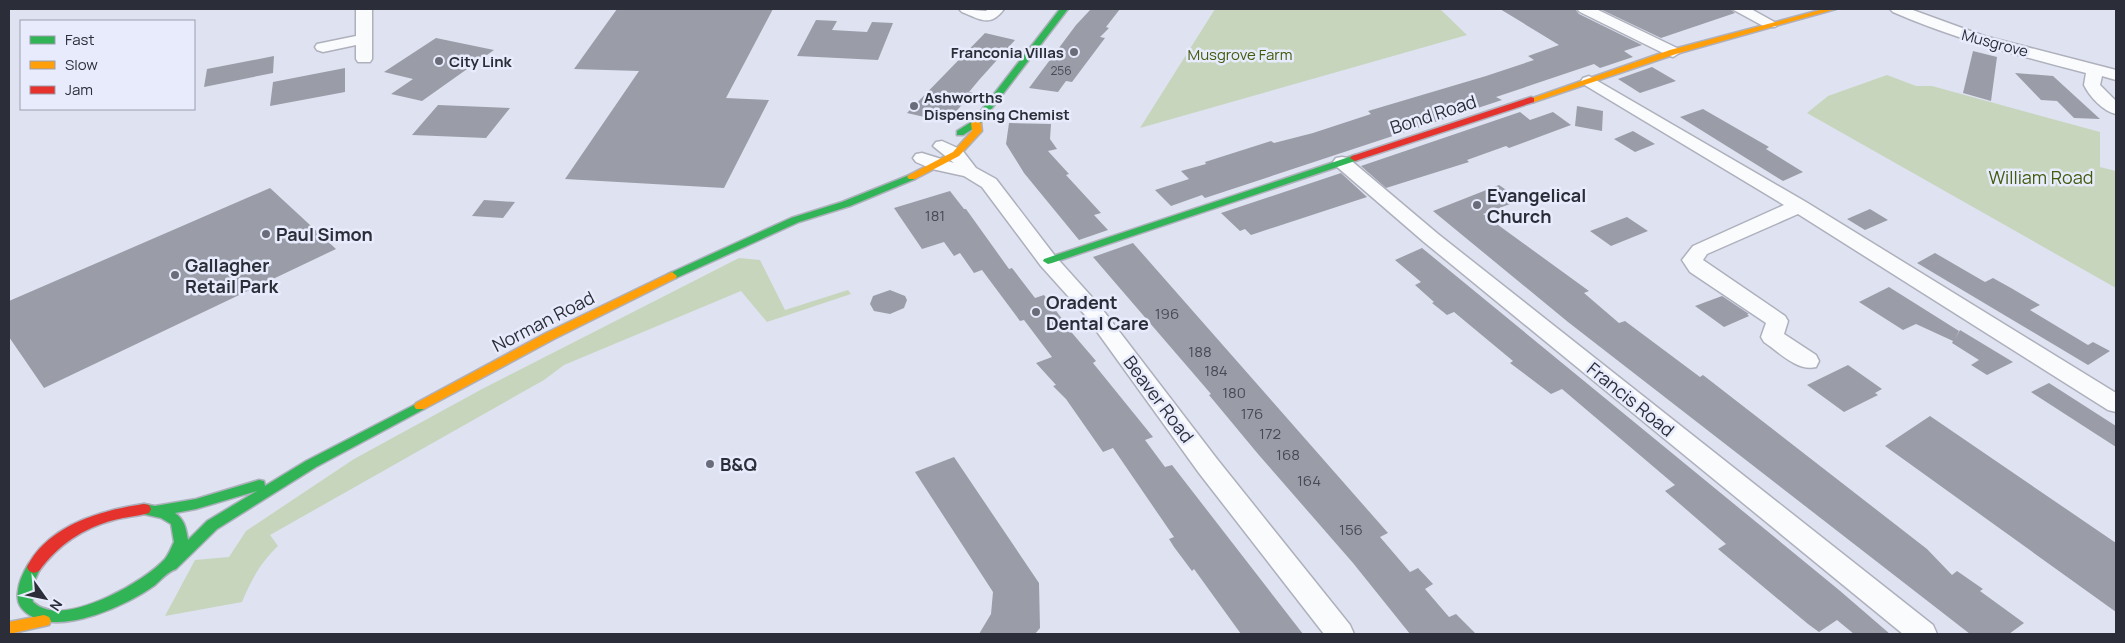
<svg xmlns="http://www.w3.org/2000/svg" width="2125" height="643" font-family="Manrope,sans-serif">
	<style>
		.green { fill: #c7d5bd }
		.building { fill: #9a9da8 }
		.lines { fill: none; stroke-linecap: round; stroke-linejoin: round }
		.street-casing { stroke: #aeb0bc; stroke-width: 3 }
		.fast-casing { stroke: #aeb0bc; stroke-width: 3 }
		.slow-casing { stroke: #aeb0bc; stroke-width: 3 }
		.jam-casing { stroke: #aeb0bc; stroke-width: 3 }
		.street { fill: #fafbfd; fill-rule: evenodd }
		.fast { fill: #30b455; fill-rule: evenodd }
		.slow { fill: #ff9f0a; fill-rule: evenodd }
		.jam { fill: #e5322d; fill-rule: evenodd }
		.poi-dot { fill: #6a6d79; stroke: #e7ebfc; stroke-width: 2 }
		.labels { text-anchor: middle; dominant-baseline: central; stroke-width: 5; stroke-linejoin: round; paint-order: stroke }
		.far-number-label { font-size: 12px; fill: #474a54 }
		.far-street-label { font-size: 15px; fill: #2b2e38; stroke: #e7ebfc }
		.far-poi-label { font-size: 15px; font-weight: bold; fill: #2b2e38; stroke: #e7ebfc; text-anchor: start }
		.far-park-label { font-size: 15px; fill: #435b0c; stroke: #e7ebfc }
		.number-label { font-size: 15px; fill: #474a54 }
		.street-label { font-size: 18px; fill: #2b2e38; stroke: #e7ebfc }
		.park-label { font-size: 18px; fill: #435b0c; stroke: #e7ebfc }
		.poi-label { font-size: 18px; font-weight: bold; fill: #2b2e38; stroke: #e7ebfc; text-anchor: start }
	</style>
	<rect width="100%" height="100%" fill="#dfe2f1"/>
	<path class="green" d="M1215 9H1440L1467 35 1140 128Z
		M1887 75 1916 86H1932L2100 132V167L2116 171V288L1807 113 1828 96Z
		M739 258 760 260 785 310 848 290 851 294 767 322 741 291 564 365 544 380 270 535 278 546C261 562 251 580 242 602L165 616 195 560 229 557 246 531 354 459 484 388Z"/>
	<path class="building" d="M617 9H773L726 98 769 100 724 188 565 179 639 71 574 69Z
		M1091 9H1120L1106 27 1109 28 1100 37 1105 38 1072 82 1066 81 1058 92 1029 88 1076 25Z
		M1500 9H1575L1579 14 1642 45 1624 51 1633 57 1600 68 1594 64 1496 97 1502 100 1205 198 1202 195 1171 206 1155 190 1189 179 1181 171 1206 164 1205 162 1271 141 1274 143 1313 133 1371 114 1368 111 1486 76 1534 60 1528 56 1559 45Z
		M1600 9H1730L1735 13 1661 38Z
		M816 20 837 21 832 30 867 32 872 22 893 23 878 60 797 56Z
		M985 33 1015 40 979 80 969 92 973 93 946 122 907 113Z
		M436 38 494 50 422 101 391 94 413 79 384 72Z
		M1973 51 1997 57 1991 101 1963 93Z
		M274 56 273 73 204 87 207 69Z
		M1652 67 1676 81 1640 93 1618 79Z
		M345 68V92L270 106 273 82Z
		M2015 73 2053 76 2100 119 2074 118 2057 101 2041 100Z
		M438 105 510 108 486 138 412 135Z
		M1577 106 1603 111 1602 131 1575 126Z
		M1703 109 1769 147 1766 149 1803 172 1783 181 1680 117Z
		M1520 112 1530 120 1553 112 1571 125 1509 148 1506 146 1467 160 1469 162 1386 188 1361 166Z
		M1009 123 1051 124 1050 139 1057 149 1048 151 1069 174 1066 175 1101 213 1094 215 1108 230 1079 240 1024 173 1006 144Z
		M1633 131 1655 144 1635 152 1614 139Z
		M1341 173 1367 197 1251 235 1245 229 1240 231 1221 213Z
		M1499 185 1521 200 1483 214 1589 291 1584 293 1619 323 1625 321 1700 377 1703 375 1927 549 1952 575 1957 571 1983 589 1980 591 2024 623 2009 634H1970L1568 322 1433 211Z
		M270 188 336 249 44 388 9 337V301Z
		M950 191 964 209H966L1009 269 1012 268 1035 298 1044 295 1063 320H1061L1096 361 1093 363 1153 437 1145 440 1165 467 1172 465 1303 634H1241L1194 569 1192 571 1174 547 1169 539 1174 537 1113 448 1103 452 1066 399 1053 386 1056 385 1036 363 1052 357 1024 320 1020 321 982 270 974 273 960 253 954 256 944 242 922 249 894 208Z
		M484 200 515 202 503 218 472 216Z
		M1870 209 1888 220 1865 230 1847 219Z
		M1627 217 1648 231 1611 246 1590 231Z
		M1133 243 1388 533 1380 537 1410 572 1418 568 1433 584 1425 589 1449 617 1456 614 1476 634H1410L1353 563 1258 454 1209 395 1211 394 1093 257Z
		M1422 248 1839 590 1890 634H1854L1837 620 1819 632 1808 624 1718 549 1726 544 1665 491 1675 485 1562 389 1551 394 1510 363 1513 361 1454 312 1447 315 1432 303 1434 302 1415 285 1421 282 1395 260Z
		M1935 253 1985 282 1993 278 2011 288 2040 305 2030 310 2088 345 2093 342 2110 351 2088 365 1917 263Z
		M1889 287 1959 331 1955 339 1960 330 2013 362 1987 375 1971 365 1979 360 1952 343 1953 341 1916 324 1903 330 1859 302Z
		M890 290 905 296 907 300 904 308 890 314 874 311 870 304 873 296Z
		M1722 296 1749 314H1747L1749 316 1724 327 1695 306Z
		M1848 365 1882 389 1875 393 1878 395 1844 412 1807 385Z
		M2049 383 2116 426V447L2031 392Z
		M1930 416 2116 543V612L1885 446Z
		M954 457 1039 583 1040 628 1035 634H979L991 614 993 592 915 472Z"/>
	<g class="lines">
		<defs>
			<path id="street" d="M356 9H372V59L370 62H358L356 59V45L323 52 317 50 315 47 317 44 356 36Z
				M959 9 986 11 988 9H1004C990 28 980 19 962 12Z
				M1577 9H1596L1679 49 1681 52 1673 57 1667 55 1580 12Z
				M1732 9H1751L1778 24 1775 27H1765Z
				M1890 9H1910L1984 36 2116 70V80L2102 76 2100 85 2116 101V114C2103 111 2090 97 2084 85L2086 73C2020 56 1955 39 1893 12Z
				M1589 76 1806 202 2116 393V412L2108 410 1798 214 1707 254 1703 260 1785 316 1788 321 1784 334 1816 355 1819 361 1816 367C1798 372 1779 352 1764 342L1761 337 1766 323 1690 272 1682 260 1693 246 1784 205 1583 84 1581 81 1583 78Z
				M942 141 962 150 976 168 996 179 1055 256 1099 305 1217 459 1350 625 1354 634H1324L1199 473 1085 315 1041 266 982 187 964 176 932 169 916 162 913 158 916 154 922 153 954 163 933 146 936 142Z
				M1342 157 1348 158 1438 234 1933 625 1937 634H1903L1424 242 1336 166 1333 162 1336 158Z"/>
			<path id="fast" d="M1060 9H1068L979 125 963 135H957V131L973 121Z
				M1355 155 1358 156V160L1052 263 1048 264 1043 261 1044 259Z
				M912 174 917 177 915 179 850 206 799 222 676 278H668L667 276 668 274 791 218 842 202Z
				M420 402 424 403 426 406 424 409 316 467 217 529 176 569C167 572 162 579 155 585 128 605 63 635 31 616 21 610 16 603 18 591 19 581 24 571 29 563L34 561 39 563 41 567C35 579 30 589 33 602 36 604 39 607 43 608 74 621 144 582 165 559 169 554 171 548 174 542L171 524 161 518 139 513 137 509 139 505 144 504 155 506 196 499 259 480 264 481 265 486 306 461ZM257 491 207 521 188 540C186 529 185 520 175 513L196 509Z"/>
			<path id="slow" d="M1824 9H1836L1676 54 1534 102H1528L1527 100 1670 50Z
				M976 120 981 123 982 131 959 156 915 179H909L907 177 909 175 953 152 972 131 971 123Z
				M672 272 677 276 676 278 554 339 424 409H416L414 406 416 403 546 333Z
				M44 615 49 617 51 621 49 625 9 634V622Z"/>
			<path id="jam" d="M1531 97 1534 98V102L1358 160 1355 161 1350 158 1352 156Z
				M144 504 149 505 151 509 149 513C138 516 126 517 114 520 83 528 58 545 39 571L34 573 29 571 27 567C48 525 102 510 144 504Z"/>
		</defs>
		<use href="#street" class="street-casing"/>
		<use href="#fast" class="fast-casing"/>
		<use href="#slow" class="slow-casing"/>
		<use href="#jam" class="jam-casing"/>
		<use href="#street" class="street"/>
		<use href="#fast" class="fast"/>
		<use href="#slow" class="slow"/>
		<use href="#jam" class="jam"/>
	</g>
	<g class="poi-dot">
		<circle cx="1074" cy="52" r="5"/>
		<circle cx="439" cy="61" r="5"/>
		<circle cx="914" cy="106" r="5"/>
		<circle cx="1477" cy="205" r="5"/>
		<circle cx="266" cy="234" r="5"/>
		<circle cx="175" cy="275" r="5"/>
		<circle cx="1036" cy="312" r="5"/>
		<circle cx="710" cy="464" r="5"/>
	</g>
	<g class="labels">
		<g class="far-number-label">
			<text x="1061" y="70">256</text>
		</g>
		<g class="far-street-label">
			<text transform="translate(1995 43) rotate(15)">Musgrove</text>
		</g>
		<g class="far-poi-label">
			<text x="1064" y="52" text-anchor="end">Franconia Villas</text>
			<text x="449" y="61">City Link</text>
			<text x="924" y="97">Ashworths<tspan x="924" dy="17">Dispensing Chemist</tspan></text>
		</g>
		<g class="far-park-label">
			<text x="1240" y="54">Musgrove Farm</text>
		</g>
		<g class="number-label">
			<text x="935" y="215">181</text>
			<text x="1167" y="313">196</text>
			<text x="1200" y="351">188</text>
			<text x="1216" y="370">184</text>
			<text x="1234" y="392">180</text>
			<text x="1252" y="413">176</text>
			<text x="1270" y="433">172</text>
			<text x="1288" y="454">168</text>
			<text x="1309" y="480">164</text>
			<text x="1351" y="529">156</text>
		</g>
		<g class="street-label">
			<text transform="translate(1433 114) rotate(-18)">Bond Road</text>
			<text transform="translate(543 321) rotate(-27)">Norman Road</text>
			<text transform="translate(1159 399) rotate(53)">Beaver Road</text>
			<text transform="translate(1631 399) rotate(39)">Francis Road</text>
		</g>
		<g class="park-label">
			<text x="2041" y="177">William Road</text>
		</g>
		<g class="poi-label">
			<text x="1487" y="195">Evangelical<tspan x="1487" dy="21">Church</tspan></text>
			<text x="276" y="234">Paul Simon</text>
			<text x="185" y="265">Gallagher<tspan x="185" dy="21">Retail Park</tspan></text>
			<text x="1046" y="302">Oradent<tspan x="1046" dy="21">Dental Care</tspan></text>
			<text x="720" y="464">B&amp;Q</text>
		</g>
	</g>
	<rect width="2125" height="643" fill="none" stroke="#2b2e38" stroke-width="20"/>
	<rect x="20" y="20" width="175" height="90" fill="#e7ebfc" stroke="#9c9fae"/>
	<rect x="30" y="36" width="25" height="8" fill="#30b455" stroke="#9c9fae"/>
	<text x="65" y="45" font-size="15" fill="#2b2e38">Fast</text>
	<rect x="30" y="61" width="25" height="8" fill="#ff9f0a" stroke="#9c9fae"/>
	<text x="65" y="70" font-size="15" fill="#2b2e38">Slow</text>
	<rect x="30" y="86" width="25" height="8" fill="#e5322d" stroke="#9c9fae"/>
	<text x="65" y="95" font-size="15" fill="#2b2e38">Jam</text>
	<g transform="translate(45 598) rotate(123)" stroke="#e7ebfc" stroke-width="4" paint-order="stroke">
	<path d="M0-4L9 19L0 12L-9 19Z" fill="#2b2e38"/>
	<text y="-8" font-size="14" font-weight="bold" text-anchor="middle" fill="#2b2e38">N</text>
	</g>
</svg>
